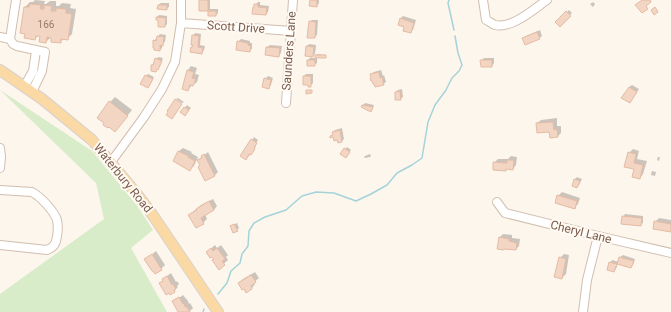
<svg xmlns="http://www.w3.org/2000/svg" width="671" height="312" font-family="Roboto,sans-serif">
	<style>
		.green { fill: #d8ecc9 }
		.shadow { fill: #0003 }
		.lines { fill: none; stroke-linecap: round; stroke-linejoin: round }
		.stream { stroke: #a5d3da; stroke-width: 1.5 }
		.building { fill: #f3d5c3; stroke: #e6bba3 }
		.minor-casing { stroke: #d1beb0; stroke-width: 10 }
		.major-casing { stroke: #dad1cd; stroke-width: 12 }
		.minor { stroke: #fff; stroke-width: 8 }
		.major { stroke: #fbd9a5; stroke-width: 10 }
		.labels { text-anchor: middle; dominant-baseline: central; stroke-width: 4; stroke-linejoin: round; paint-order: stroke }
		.number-label { font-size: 10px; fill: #987a6a }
		.street-label { font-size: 12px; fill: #7a5c4d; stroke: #fffaf3 }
	</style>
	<rect width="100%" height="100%" fill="#fdf6ec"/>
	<path class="green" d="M0 90 92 151 138 207 153 230 131 248 167 312H0V294L104 219 96 183Z"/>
	<path class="shadow" d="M35 0 45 1 44 4H46L50 1H56V6H59L62 3 71 4 70 8 76 9 72 34 67 39H64L60 42 51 37 46 42 41 35H39L35 39 25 7 30 2H33Z
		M200 0H210V9H218V13L216 15H209V10H200Z
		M311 0H319V3L317 6Z
		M258 2H260V5L269 6 268 12 266 14 254 7Z
		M593 2 595 4 593 7 590 4Z
		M161 3H169V7L166 9 158 8V5Z
		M569 10 572 13 560 25 557 22Z
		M159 15 167 16V24L165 26 157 17Z
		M403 16 416 20 413 30 410 32 405 26 401 18Z
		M312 20H318L317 35 314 37 310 22Z
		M540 30 542 36 539 38H524L526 36Z
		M195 33 201 34 200 45 205 46 204 50 202 53 192 47 195 44 193 36Z
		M160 34 166 35 165 42 162 44V48L160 50 154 41Z
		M241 39 250 41V43H252V49L249 51 238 42Z
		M309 44 316 45 315 54 311 58H316L317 54 326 55 325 57H317V63L314 65 308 60 312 56 307 46Z
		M270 45 282 46 281 53 279 56 267 47Z
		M158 57 163 58 160 66 156 71 152 65Z
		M484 58H494V63L492 66 481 61Z
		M191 66 197 68 195 74 199 75 197 82 193 85H192L188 90 183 88 188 70Z
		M381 70 383 76 384 75 386 82 383 84 371 74 374 72Z
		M148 74 154 77 150 85 148 87 146 76Z
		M306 74H313V83L310 86 304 76Z
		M268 76 273 78 271 85 269 88 265 79Z
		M632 85 639 89 630 102 629 87Z
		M402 89 403 97 400 99 396 92 398 90Z
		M115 97 132 110 115 131 110 102Z
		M178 98 184 102 182 103 176 99Z
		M365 103 374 105 373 108 371 111 363 105Z
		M187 105 191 108 185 115 182 112Z
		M557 118V126H561V133L558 136 550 130 537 123 541 120Z
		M342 128 344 139 342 141 339 142 333 132 335 130Z
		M254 137 258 140 255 145 256 146 253 152 246 159 252 140Z
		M347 147 351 150 346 157 345 149Z
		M183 148 192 152 191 153 198 157 194 166 190 169 174 161 179 151Z
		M633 149 639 151 637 159 647 161 643 174 640 178 635 169 629 153Z
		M208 152 218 172 215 175 206 180 198 160Z
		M370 154 371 156 370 157 365 158 364 157 365 156Z
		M511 156 517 157 516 165 513 169 507 168 506 170 494 163 498 159H508Z
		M658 157H660L659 161 657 160Z
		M652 171 656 172 655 176 651 175Z
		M577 177 582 179 579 185 577 187 575 179Z
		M562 192 580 198 578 204 574 208 558 196Z
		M213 199 217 206 214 210 205 214 207 219 203 223 196 227 189 215 201 205Z
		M625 214 643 216V223L640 225 623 217Z
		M659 218 671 220V231L655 222Z
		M237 223 239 228 237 230 231 226Z
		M503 234 512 235V238L520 239 519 246 516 249 499 238Z
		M215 245 217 248 221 245 228 255 226 257 228 260 219 268 215 259 207 252Z
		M156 251 165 265 161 269 146 259Z
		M564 254 569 255 566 274 562 278 560 258Z
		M623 255 635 259 633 265 631 267 618 263 616 269 614 271 610 263 612 260 619 262 620 257Z
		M255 272 259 278 254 282 255 284 252 288 246 291 239 283 243 279Z
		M171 273 176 282 177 281 179 284 177 286 178 287 174 291 160 283 167 276Z
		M183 295 188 301 189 304 190 303 193 308 189 312H183L173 301 176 299V300Z"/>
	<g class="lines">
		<path class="stream" d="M449 0 448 3 454 30
			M218 294 227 283 231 271 240 263 242 254 248 246 249 231 254 223 265 217 286 210 302 196 316 192 334 193 356 201 371 194 387 185 397 173 412 165 422 158 428 122 435 105 446 90 452 78 459 71 462 65 458 53 455 36
			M203 312 204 309"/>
	</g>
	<path class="building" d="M199 0H208V11H199Z
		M310 0H317V7L309 6Z
		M642 0H650L651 2 646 6 648 9 642 13 635 5Z
		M30 4 41 5 40 9H44V5L52 6 51 11H56V8L66 9V13L72 14 68 40 61 39V43L51 42V38L47 37 46 43 39 42 40 36H36L35 40 24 38 25 34 20 33 24 7H29Z
		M254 4H258V7L267 8 266 15 252 14 253 7H254Z
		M158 5H167V10L157 9Z
		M655 7 658 12 654 15 651 10Z
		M208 11H216V16H208Z
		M566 11 571 16 560 27 555 22Z
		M156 17 166 18 165 27H158V20H156Z
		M400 18 414 23 411 33 403 31 404 27 398 25Z
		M309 21 316 22 315 38H307Z
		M537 32 540 39 525 45 522 38Z
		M192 35 199 36 198 47 203 48 202 54 190 52 191 47H192L193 45H191Z
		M157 36 164 37 163 46 160 45V51L154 50V48H153V40L156 41Z
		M237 41 248 43V45L251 46 250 52 236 50Z
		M306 46 314 47 313 57 305 56Z
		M266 47 280 48 279 57 265 55Z
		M315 55H326V58H315Z
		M155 58 162 61 158 70 157 69 156 72 151 71V65H153Z
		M307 60H315V66H307Z
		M480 60H492V67H481Z
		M187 70 194 72 192 78 196 79 193 86 190 85 188 91 182 89Z
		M379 72 380 78 382 77 384 85 375 87 374 84H373L372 81H371L370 79 371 78 370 74Z
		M145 75 153 79 148 88 140 84Z
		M303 76H311V87H308V85H303Z
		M264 78 271 80 269 89 262 87Z
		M629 87 637 92 630 103 621 98Z
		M306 90H312V93L306 94Z
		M400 91 401 100H395V92Z
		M175 99 182 104 172 119 166 115 168 112 167 111Z
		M109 101 128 116 115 132 109 127 108 128 103 125 104 123 97 118Z
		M362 105 373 107 371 112 361 107Z
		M184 107 189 110 185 116 180 112Z
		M553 122 554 130 557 129 558 137 550 138 549 132 537 133 536 123Z
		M340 130 342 142 338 143 337 140 334 141 333 137 330 138V136L333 135 332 132Z
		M251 139 257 143 254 148 255 149 251 155 249 154 246 160 240 156Z
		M344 148 350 152 346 158 340 154Z
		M178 151 189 156 188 157 195 161 190 171 173 161Z
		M628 152 636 154 634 163 643 165 640 179 632 177 634 169 624 167Z
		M204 154 215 176 205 181 198 167 200 165 197 160 202 158 201 156Z
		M507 160H514L513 170 506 169V171L493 170V162L507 163Z
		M574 179 580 181 577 188 572 186Z
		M557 195 577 201 575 209 555 203Z
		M209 201 214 210 201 218 204 224 196 228 188 215 197 210 196 209Z
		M622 216 642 218 641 226 621 224Z
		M654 221 671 224V232L653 229Z
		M234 224 238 231 233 233 230 226Z
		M499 237 509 239V241L517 243 516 250 505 249 504 250 497 249Z
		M211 248 213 251 217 248 225 259 222 261 225 265 219 270 212 260 214 259 212 257 210 258 206 252Z
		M152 254 162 270 155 274 153 271H152L144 259Z
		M559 257 566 259 562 279 554 277Z
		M619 257 634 261 631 268 617 264Z
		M609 262 617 264 614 272 607 270Z
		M251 275 256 282 251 286 252 289 246 293 244 289 242 290 238 283Z
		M167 276 172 285 173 284 176 289 174 290 175 292 170 295 169 293 166 295 159 283 163 281 162 279Z
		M179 297 183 304 184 303 185 307 186 306 190 312H178L172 301Z"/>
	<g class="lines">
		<defs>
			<path id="minor" d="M16 0 10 39 13 44 17 46 45 52 42 71 32 92
				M483 0 486 20C489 21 492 24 495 25 512 29 534 9 547 0
				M181 23 291 31
				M0 37 10 39
				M24 87 33 71 36 51
				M286 103 293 0
				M0 148 1 157 0 168
				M111 162 144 117 162 89 175 62 181 23V0
				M0 190 32 192C41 197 54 211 57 220 58 225 58 231 57 236 56 244 54 247 47 250L0 245
				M497 202 505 213 598 236 671 253
				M583 312 587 280 598 236"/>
			<path id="major" d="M0 70 42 99 92 140 136 193 152 214 218 312"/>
		</defs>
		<use href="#minor" class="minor-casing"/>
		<use href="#major" class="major-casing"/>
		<use href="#minor" class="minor"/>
		<use href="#major" class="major"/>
	</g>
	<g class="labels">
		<g class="number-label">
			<text x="46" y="24">166</text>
		</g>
		<g class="street-label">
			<text transform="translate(236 27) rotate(4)">Scott Drive</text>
			<text transform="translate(289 51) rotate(-86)">Saunders Lane</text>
			<text transform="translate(123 178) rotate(51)">Waterbury Road</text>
			<text transform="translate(581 232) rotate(14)">Cheryl Lane</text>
		</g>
	</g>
</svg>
